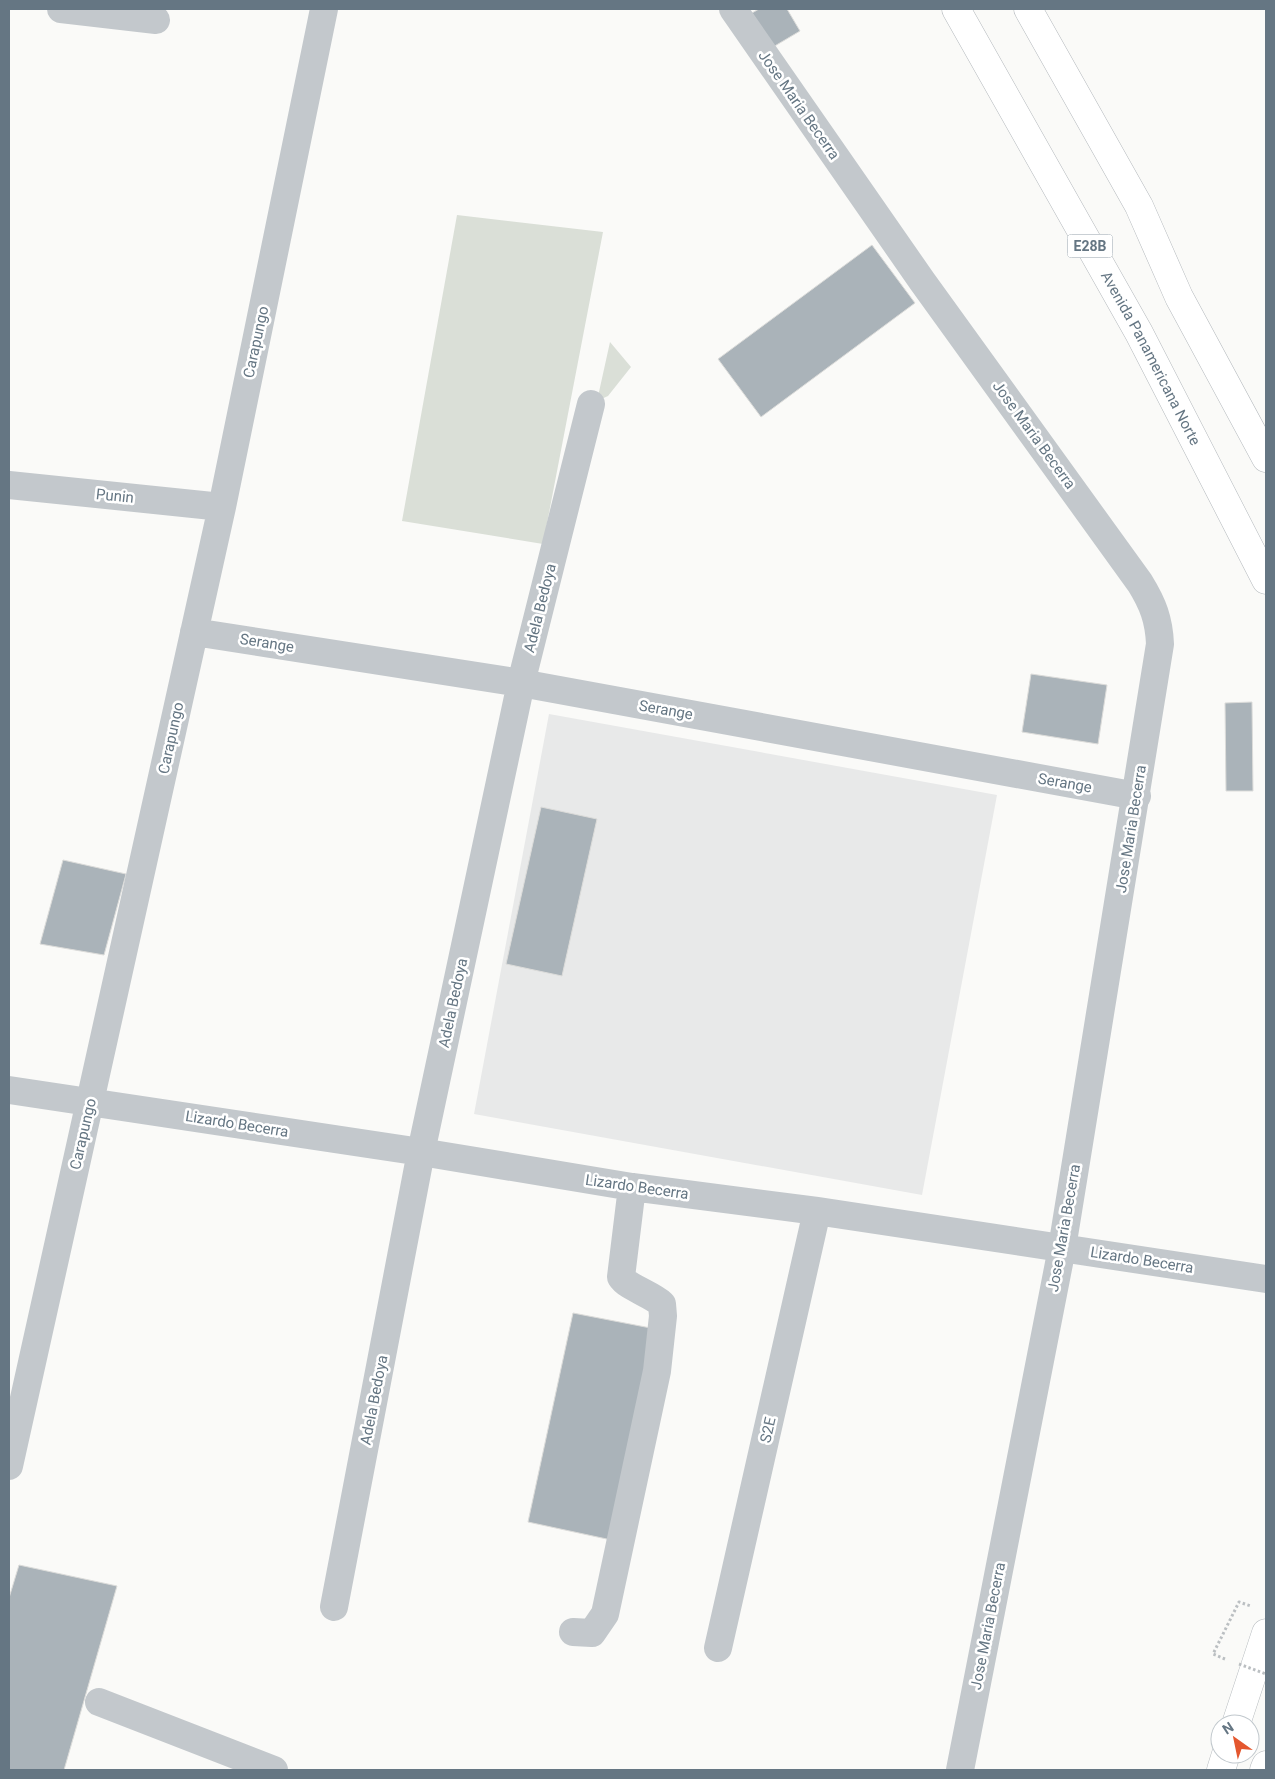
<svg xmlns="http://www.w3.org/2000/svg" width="1275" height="1779" font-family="Roboto,sans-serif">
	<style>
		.built { fill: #e8e9e9 }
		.green { fill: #dadfd7 }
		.building { fill: #aab3b9; stroke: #dcdcda }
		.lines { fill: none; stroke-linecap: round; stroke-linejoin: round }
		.highway-casing { stroke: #b4b9bd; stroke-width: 29 }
		.path { stroke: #bbbfc2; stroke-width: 3; stroke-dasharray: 2.5 2.5; stroke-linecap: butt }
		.minor { stroke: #c3c8cc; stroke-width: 28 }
		.highway { stroke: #fff; stroke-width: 28 }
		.path-bridge { stroke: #bbbfc2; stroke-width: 3; stroke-dasharray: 2.5 2.5; stroke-linecap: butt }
		.labels { text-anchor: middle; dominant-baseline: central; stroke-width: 5; stroke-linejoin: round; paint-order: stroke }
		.shield { fill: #fff; stroke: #939fa8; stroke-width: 1 }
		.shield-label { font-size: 14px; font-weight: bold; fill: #657683 }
		.street-label { font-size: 15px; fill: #657683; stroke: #fff }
	</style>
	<rect width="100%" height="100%" fill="#fafaf8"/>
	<path class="built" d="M549 714 997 795 922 1195 474 1114Z"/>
	<path class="green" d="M457 215 603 232 543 544 402 521Z
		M610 342 631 367 608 396 597 401Z"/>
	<path class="building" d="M759 9H787L800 31 773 47 752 13Z
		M872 245 915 303 761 417 718 359Z
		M1031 674 1107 685 1098 744 1022 732Z
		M1252 702 1253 791H1226L1225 703Z
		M541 807 597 819 562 976 506 964Z
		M63 860 126 874 104 955 40 944Z
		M573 1313 661 1330 616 1541 528 1522Z
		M19 1565 117 1586 64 1770H9V1598Z"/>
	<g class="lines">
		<defs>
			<g id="highway">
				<path id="s1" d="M956 9 1139 333 1266 580"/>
				<path d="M1028 9 1139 206 1179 297 1266 458"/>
				<path d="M1236 1724 1266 1633"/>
				<path d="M1221 1770 1226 1754"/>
				<path d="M1264 1770 1266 1765"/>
			</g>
		</defs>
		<use href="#highway" class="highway-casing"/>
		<path class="path" d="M1225 1659 1213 1654 1239 1602 1251 1606"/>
		<path class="minor" d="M61 9 156 20
			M733 9 922 281 1140 583C1153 604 1159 620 1160 644L1062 1248 960 1770
			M9 485 222 507
			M194 632 521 683 1137 796
			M9 1090 421 1152 632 1187 817 1211 1266 1279
			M9 1466 222 507 324 9
			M334 1607 421 1152 521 683 591 404
			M573 1632 592 1633 605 1614 657 1371 663 1316 662 1304C651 1294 627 1287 621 1277L632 1187
			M718 1648 817 1211
			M99 1702 274 1770"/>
		<use href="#highway" class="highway"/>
		<path class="path-bridge" d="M1239 1664 1266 1674"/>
	</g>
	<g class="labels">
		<rect class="shield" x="1067.5" y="234.5" width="45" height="23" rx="4"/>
		<g class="shield-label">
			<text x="1090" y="246">E28B</text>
		</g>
		<g class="street-label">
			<text transform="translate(799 105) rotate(55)">Jose Maria Becerra</text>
			<text transform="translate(256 342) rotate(-78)">Carapungo</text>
			<text stroke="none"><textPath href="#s1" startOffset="400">Avenida Panamericana Norte</textPath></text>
			<text transform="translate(1034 435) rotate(54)">Jose Maria Becerra</text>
			<text transform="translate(115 496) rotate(6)">Punin</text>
			<text transform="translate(540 608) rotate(-76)">Adela Bedoya</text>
			<text transform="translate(267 643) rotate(9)">Serange</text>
			<text transform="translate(666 710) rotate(10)">Serange</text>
			<text transform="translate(171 738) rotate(-78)">Carapungo</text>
			<text transform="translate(1065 783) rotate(10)">Serange</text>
			<text transform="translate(1131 829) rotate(-81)">Jose Maria Becerra</text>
			<text transform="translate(453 1003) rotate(-78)">Adela Bedoya</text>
			<text transform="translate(237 1124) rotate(9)">Lizardo Becerra</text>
			<text transform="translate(83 1134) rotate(-77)">Carapungo</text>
			<text transform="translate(637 1187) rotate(8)">Lizardo Becerra</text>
			<text transform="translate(1064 1228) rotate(-80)">Jose Maria Becerra</text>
			<text transform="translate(1142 1260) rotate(9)">Lizardo Becerra</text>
			<text transform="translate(374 1400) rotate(-79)">Adela Bedoya</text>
			<text transform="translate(768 1430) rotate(-77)">S2E</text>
			<text transform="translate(988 1626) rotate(-79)">Jose Maria Becerra</text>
		</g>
	</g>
	<rect width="1275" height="1779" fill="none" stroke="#657683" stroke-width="20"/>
	<g transform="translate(1235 1739) rotate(327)"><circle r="24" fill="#ffffff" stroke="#c1c8cd"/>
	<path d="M0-4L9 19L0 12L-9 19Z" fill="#e4572e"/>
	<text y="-8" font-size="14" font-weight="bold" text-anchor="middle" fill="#657683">N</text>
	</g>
</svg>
